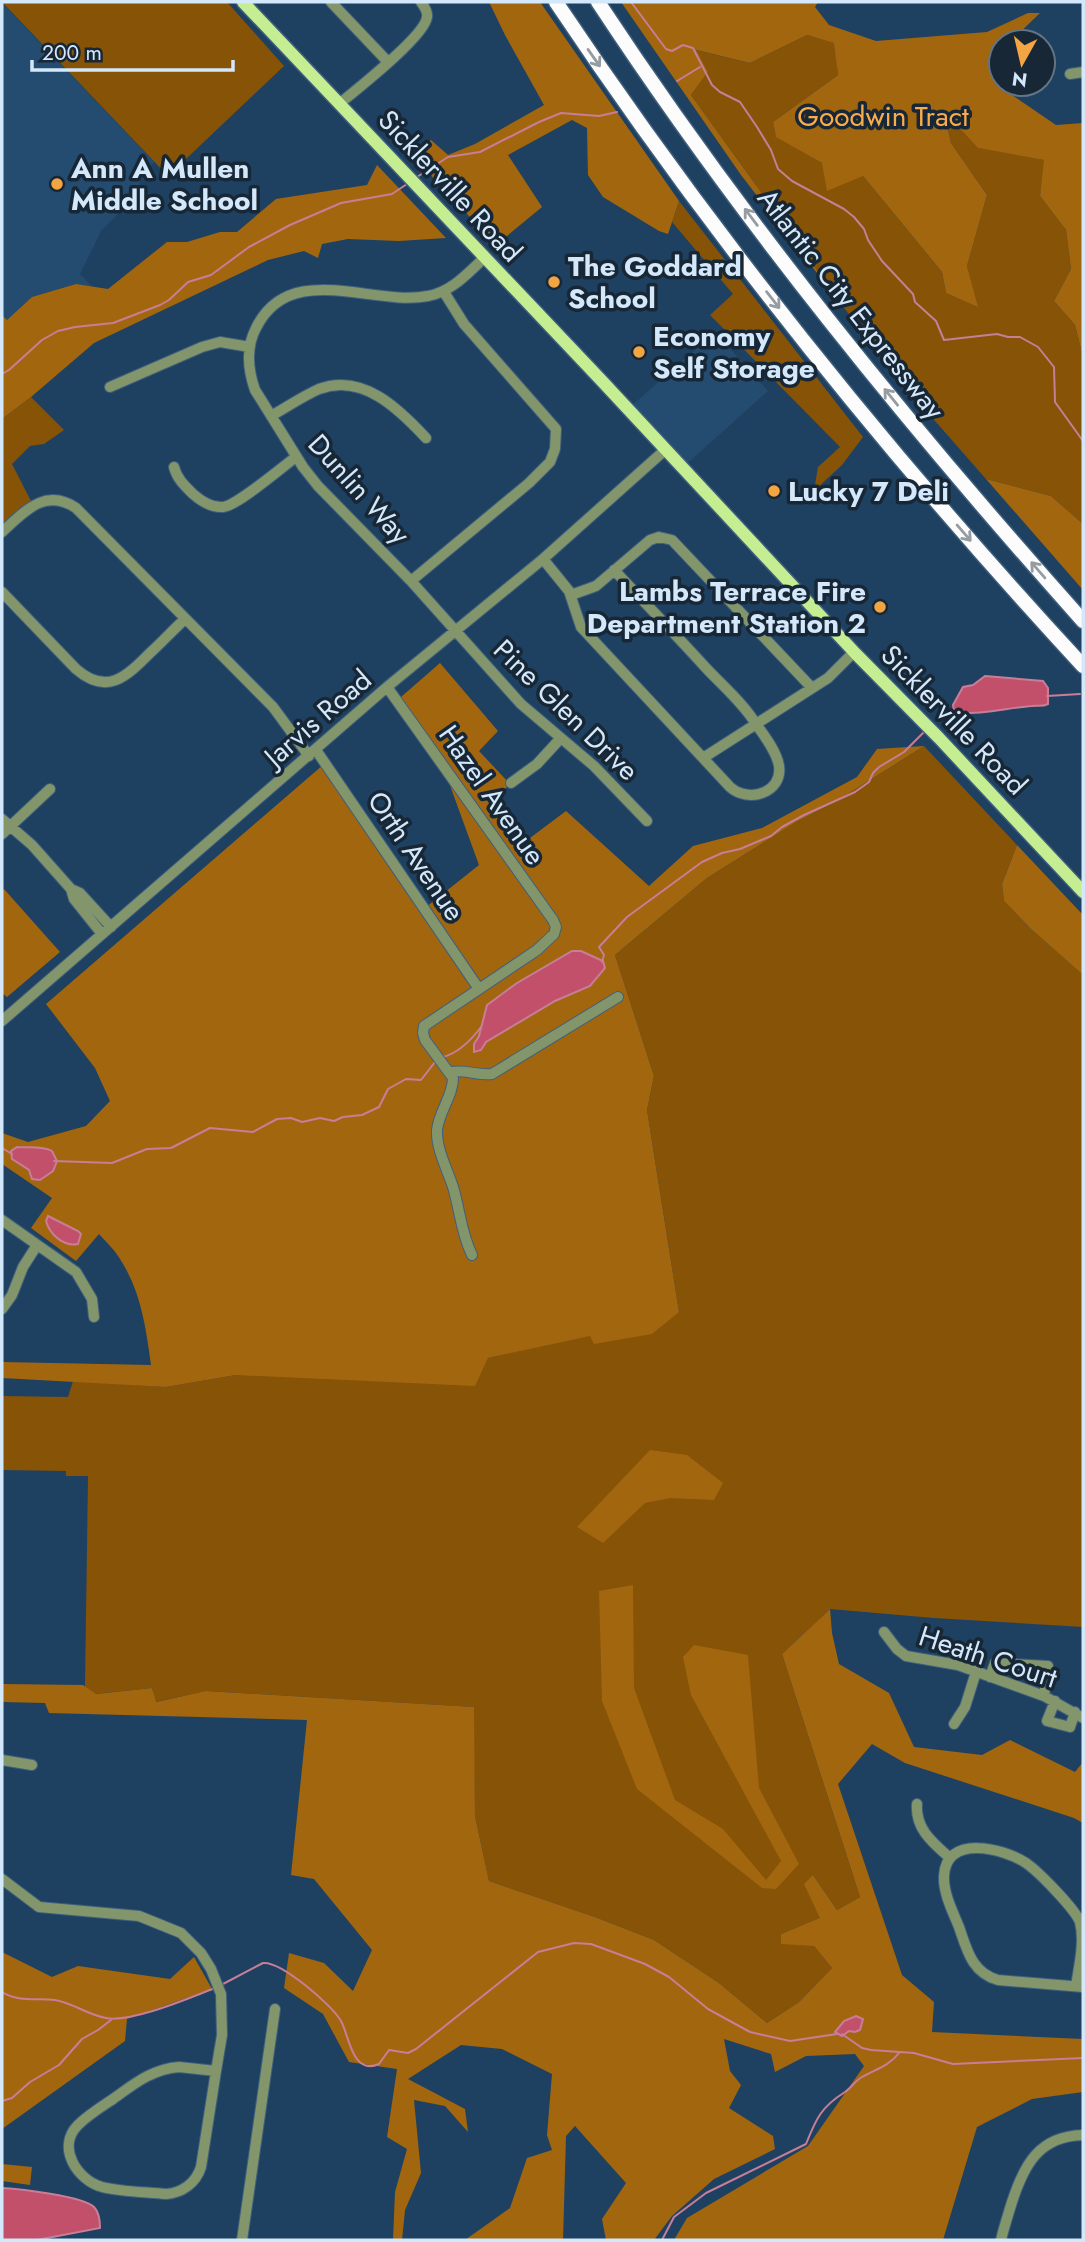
<svg xmlns="http://www.w3.org/2000/svg" width="1085" height="2242" font-family="Jost,sans-serif">
	<style>
		.built { fill: #244c71 }
		.green { fill: #865307 }
		.forest { fill: #a2660f }
		.water { fill: #c2506b; stroke: #c77e96; stroke-width: 2 }
		.lines { fill: none; stroke-linecap: round; stroke-linejoin: round }
		.stream { stroke: #c77e96; stroke-width: 2 }
		.minor-casing { stroke: #405f7d; stroke-width: 12 }
		.major-casing { stroke: #405f7d; stroke-width: 15 }
		.highway-casing { stroke: #405f7d; stroke-width: 17 }
		.minor { stroke: #83966b; stroke-width: 10 }
		.major { stroke: #c5ed91; stroke-width: 12 }
		.highway { stroke: #fcfcfc; stroke-width: 14 }
		.oneway { stroke: #959ca2 }
		.poi-dot { fill: #f3a443; stroke: #182735; stroke-width: 2.5 }
		.labels { text-anchor: middle; dominant-baseline: central; stroke-width: 7; stroke-linejoin: round; paint-order: stroke }
		.park-label { font-size: 28px; fill: #faab4c; stroke: #182735 }
		.poi-label { font-size: 28px; font-weight: bold; fill: #d4e8fb; stroke: #182735; text-anchor: start }
		.street-label { font-size: 28px; fill: #d4e8fb; stroke: #182735 }
	</style>
	<rect width="100%" height="100%" fill="#1f4161"/>
	<path class="built" d="M2 3 154 162 141 175 138 194 101 231 80 274 93 287 76 284 32 297 7 320 2 315Z
		M715 332 768 391 682 468 628 409Z"/>
	<path class="green" d="M2 2H227L284 66 168 176Z
		M807 35 835 43 838 75 773 122 776 136 822 163 863 176 942 272 946 293 977 306 967 266 987 195 951 143 944 110 979 148 1045 160 1040 196 1066 230 1071 269 1054 301 1075 325 1083 357V524L1051 496 986 479 907 389 848 313 691 95 708 72 695 50 750 63Z
		M679 201 863 437 842 465 814 491 818 467 840 447 710 315 733 294 672 222Z
		M31 397 64 430 44 444 30 446 12 464 31 501 2 526V419Z
		M924 746 1017 845 1002 884 1004 901 1031 929 1083 975V1627L934 1618 830 1609 782 1654 860 1897 837 1910 813 1875 821 1918 781 1934 814 1946 832 1968 799 2002 767 2023 719 1983 654 1940 595 1917 489 1881 475 1816 473 1707 207 1691 155 1702 152 1688 95 1694 85 1687 88 1476H66V1471L2 1470V1396L68 1397 73 1381 166 1387 236 1375 488 1358 590 1335 679 1312 647 1110 654 1076 615 955 707 878 796 822 835 802Z"/>
	<path class="forest" d="M489 2H540L679 201 668 234 659 231 603 197 588 175 587 128 572 120 508 155 542 207 496 245 411 154 431 140 448 155 475 144 544 105 505 35Z
		M621 2H818L815 7 829 25 876 41 987 32 1028 13H1040L1010 42H1001V84H1010L1012 95 1056 125 1083 123V357L1075 325 1054 301 1071 269 1066 230 1040 196 1044 160 978 148 944 111 951 143 987 195 967 266 978 307 946 293 942 272 863 176 827 191 822 163 776 137 773 122 838 75 834 43 807 35 750 63 696 50 708 72 691 95 848 313 741 175Z
		M377 165 446 238 399 241 348 239 322 244 318 258 304 251 268 260 94 343 31 397 2 419V315L7 320 32 297 76 284 108 289 167 242H187L220 232H237L276 199 367 185Z
		M986 479 1051 496 1083 524V590Z
		M440 663 498 731 479 751 510 784 489 805 522 844 566 811 649 886 693 846 762 828 857 777 877 749 924 746 835 802 796 822 707 878 615 955 654 1076 647 1110 679 1312 652 1334 594 1344 590 1336 488 1358 475 1386 236 1375 166 1387 2 1378V1362L151 1365C146 1328 141 1291 120 1259 115 1250 106 1242 99 1234L76 1261 31 1228 52 1198 2 1164V1133L28 1142 86 1126 110 1101 95 1068 46 1004 323 765 425 908 479 865 448 780 393 704Z
		M1017 845 1083 915V975L1031 929 1004 901 1002 884Z
		M4 889 60 952 7 997 2 993V892Z
		M650 1450 687 1455 723 1483 714 1500 670 1498 645 1503 603 1543 577 1527Z
		M633 1585 634 1688 675 1800 723 1829 766 1880 781 1861 691 1695 683 1657 694 1645 748 1655 759 1788 799 1864 776 1889 762 1888 637 1789 602 1701 599 1591Z
		M830 1609 832 1633 839 1664 889 1693 914 1747 982 1755 1010 1740 1075 1772 1083 1762V1823L1074 1818 905 1763 872 1744 838 1784 902 1975 934 2002 932 2032 1083 2039V2092L1032 2099 977 2127 943 2240H674L687 2218 808 2146 864 2066 855 2054 806 2056 775 2072 771 2054 724 2039 730 2071 741 2085 729 2108 773 2136 775 2149 714 2179 672 2216 654 2240H606L602 2219 626 2183 575 2126 566 2136 563 2240H465L510 2208 527 2158 552 2150 547 2135 552 2074 502 2049 461 2045 408 2079 465 2109 468 2132 445 2106 414 2100 421 2173 405 2210 402 2240H393L395 2192 407 2149 387 2137 397 2069 349 2062 323 2014 284 1988 289 1953 324 1963 353 1991 372 1950 314 1879 291 1875 307 1720 49 1713 45 1703 2 1702V1684L83 1685 96 1694 152 1688 156 1702 206 1691 474 1707 475 1816 489 1881 595 1917 654 1940 719 1983 767 2023 799 2002 832 1968 814 1946 781 1944V1934L820 1918 804 1884 813 1875 837 1910 860 1897 782 1654Z
		M2 1952 52 1977 78 1966 170 1979 194 1957 212 1989 127 2019 125 2041 2 2129Z
		M2 2164 32 2167 30 2185 2 2181Z"/>
	<path class="water" d="M985 676 1043 681 1048 688V704C1042 707 1039 705 1032 706 1006 708 980 715 954 713L953 705 963 687 973 685Z
		M572 951H581L603 961 605 968 590 986 555 1001 486 1042 481 1050 474 1052V1044L479 1036 487 1005 517 983Z
		M17 1147C28 1148 44 1146 52 1151L57 1161 53 1171 40 1180 32 1179 29 1170 12 1159 11 1151Z
		M48 1216 78 1231 81 1234 78 1244C64 1247 50 1235 46 1221Z
		M856 2016 863 2019 860 2030 855 2032 849 2031 842 2036 835 2032 844 2021Z
		M2 2188C19 2189 83 2196 94 2207 99 2212 100 2221 100 2228L37 2240H2Z"/>
	<g class="lines">
		<path class="stream" d="M631 2 666 49 672 51 683 45 693 48 712 85 720 92 740 102 757 127 771 150 778 169 792 181 844 209 854 217 864 229 868 240 882 261 913 294 915 302 936 321 944 340 997 334 1008 337H1020L1038 347 1054 367 1055 402 1083 441
			M677 81 700 67
			M417 177 448 157 480 152 539 122 561 113 599 116 617 112
			M2 374 9 370 42 340 58 331 75 327 113 323 160 305 169 300 188 282 211 275 249 247 290 225 341 203 392 194 407 184
			M1047 696 1080 694
			M602 962 604 955 599 947 627 917 702 862 722 853 740 849 771 836 782 827 804 815 855 792 869 782 873 773 879 767 904 752 924 732
			M443 1057C458 1053 472 1039 481 1027
			M2 1148 12 1154
			M54 1161 112 1163 147 1149 171 1148 210 1128 253 1132 277 1119 291 1118 302 1122 320 1118 334 1121 343 1117 362 1115 379 1107 388 1089 406 1079 421 1080 435 1062
			M223 1984 263 1963C281 1961 332 2005 341 2021 349 2035 352 2076 379 2064L389 2050 408 2053 416 2049 538 1952 574 1943 591 1944 645 1964 669 1977 708 2009 750 2032 790 2041 837 2034
			M2 1992C17 2002 37 1998 55 2000 73 2003 88 2015 106 2018 131 2023 189 1998 215 1988
			M842 2034 862 2048 871 2050 914 2053 953 2064 1083 2058
			M2 2101 12 2098 30 2082 59 2065 82 2039 98 2030 111 2020
			M662 2240 674 2217 706 2193 806 2144C816 2119 821 2107 845 2092 851 2088 855 2081 862 2077 876 2069 889 2066 899 2053"/>
		<defs>
			<path id="minor" d="M331 2 388 62
				M1070 74 1083 72
				M339 104C356 90 425 36 427 17 428 12 424 6 421 2
				M484 258C467 274 451 292 428 296 373 307 290 259 256 328 246 347 248 370 255 390L303 467 318 486 411 581 521 704 594 766 647 821
				M110 387 202 347 220 342 250 347
				M271 416C287 407 303 396 319 389 363 373 399 409 426 438
				M174 467C177 479 185 486 193 494 201 501 212 508 223 507 237 506 282 467 296 457
				M2 532C24 512 45 487 76 508L273 707 309 756
				M543 559 569 591 581 627 730 787C749 804 783 792 779 766 777 752 764 735 756 724 743 703 723 686 706 668 676 635 645 603 614 570
				M411 581 529 483 550 462 555 449 556 429 464 324 444 292
				M2 592 76 669C107 696 126 677 150 653 162 642 173 630 185 619
				M571 595 596 586 650 540 659 537 672 540 812 688
				M387 687 553 920 556 927 554 934 537 950 424 1026 423 1033 425 1040 453 1078C453 1096 439 1111 437 1130 436 1148 447 1169 453 1187 460 1210 461 1233 472 1255
				M316 750 479 989
				M703 758 828 678 854 652
				M511 783 537 764 560 739
				M2 819 32 845 71 889 80 893 111 927
				M2 834 50 789
				M71 889 74 899 102 934
				M2 1021 387 687 543 559 665 450
				M451 1072C465 1069 478 1076 492 1074L618 997
				M2 1220 76 1272 92 1299 94 1317
				M2 1309 12 1295 23 1267 37 1245
				M884 1632 897 1649 906 1656 958 1665 1044 1696 1083 1718
				M990 1677 995 1663 1048 1666 1044 1696
				M1055 1701 1047 1721 1070 1727 1075 1712
				M954 1724 965 1707 976 1672
				M2 1760 32 1765
				M917 1804C915 1829 933 1843 950 1858
				M2 1879 39 1907 139 1916 181 1933 201 1953 211 1969 221 1994 222 2035 216 2071
				M1076 1986C1079 1966 1085 1942 1080 1922 1075 1909 1039 1872 1026 1863 1003 1848 946 1834 944 1876 943 1893 953 1912 959 1927 967 1950 972 1973 998 1980L1083 1987
				M179 2067 216 2071 201 2167C196 2183 182 2193 166 2194 146 2192 122 2192 102 2187 77 2180 56 2147 78 2125 88 2115 101 2107 113 2099 134 2084 152 2069 179 2067Z
				M242 2240 275 2009
				M1001 2240C1004 2227 1008 2215 1012 2202 1024 2165 1039 2136 1083 2135"/>
			<path id="major" d="M243 2 601 380 856 654 939 738 1083 892"/>
			<path id="highway" d="M556 2C713 237 891 458 1083 666
				M598 2C742 221 909 426 1083 621"/>
		</defs>
		<use href="#minor" class="minor-casing"/>
		<use href="#major" class="major-casing"/>
		<use href="#highway" class="highway-casing"/>
		<use href="#minor" class="minor"/>
		<use href="#major" class="major"/>
		<use href="#highway" class="highway"/>
	</g>
	<defs><path id="oneway-shaft" d="M-6 0H5M1.5-3L5.5 0L1.5 3" fill="none" stroke-width="1.6" stroke-linecap="round" stroke-linejoin="round" transform="scale(1.75)"/></defs>
	<g class="oneway">
		<use href="#oneway-shaft" transform="translate(594 58) rotate(55)"/>
		<use href="#oneway-shaft" transform="translate(751 217) rotate(-127)"/>
		<use href="#oneway-shaft" transform="translate(773 300) rotate(52)"/>
		<use href="#oneway-shaft" transform="translate(891 397) rotate(-129)"/>
		<use href="#oneway-shaft" transform="translate(964 533) rotate(49)"/>
		<use href="#oneway-shaft" transform="translate(1038 570) rotate(-131)"/>
	</g>
	<g class="poi-dot">
		<circle cx="57" cy="184" r="7"/>
		<circle cx="554" cy="282" r="7"/>
		<circle cx="639" cy="352" r="7"/>
		<circle cx="774" cy="491" r="7"/>
		<circle cx="880" cy="607" r="7"/>
	</g>
	<g class="labels">
		<g class="park-label">
			<text x="883" y="116">Goodwin Tract</text>
		</g>
		<g class="poi-label">
			<text x="71" y="168">Ann A Mullen<tspan x="71" dy="32">Middle School</tspan></text>
			<text x="568" y="266">The Goddard<tspan x="568" dy="32">School</tspan></text>
			<text x="653" y="336">Economy<tspan x="653" dy="32">Self Storage</tspan></text>
			<text x="788" y="491">Lucky 7 Deli</text>
			<text x="866" y="591" text-anchor="end">Lambs Terrace Fire<tspan x="866" dy="32">Department Station 2</tspan></text>
		</g>
		<g class="street-label">
			<text transform="translate(450 186) rotate(47)">Sicklerville Road</text>
			<text transform="translate(851 304) rotate(52)">Atlantic City Expressway</text>
			<text transform="translate(359 489) rotate(48)">Dunlin Way</text>
			<text transform="translate(566 710) rotate(44)">Pine Glen Drive</text>
			<text transform="translate(318 718) rotate(-41)">Jarvis Road</text>
			<text transform="translate(954 720) rotate(46)">Sicklerville Road</text>
			<text transform="translate(492 795) rotate(55)">Hazel Avenue</text>
			<text transform="translate(416 856) rotate(56)">Orth Avenue</text>
			<text transform="translate(988 1657) rotate(18)">Heath Court</text>
		</g>
	</g>
	<rect width="1085" height="2242" fill="none" stroke="#d4e8fb" stroke-width="7"/>
	<g transform="translate(1022 63) rotate(188)"><circle r="33" fill="#182735" stroke="#637484" stroke-width="2"/>
	<path d="M0-5L12 26L0 18L-12 26Z" fill="#f3a443"/>
	<text y="-10" font-size="19" font-weight="bold" text-anchor="middle" fill="#d4e8fb">N</text>
	</g>
	<path d="M32 60v10h201v-10" fill="none" stroke="#d4e8fb" stroke-width="3.5"/>
	<text x="42" y="60" font-size="21" fill="#d4e8fb" stroke="#182735" stroke-width="5" paint-order="stroke">200 m</text>
</svg>
